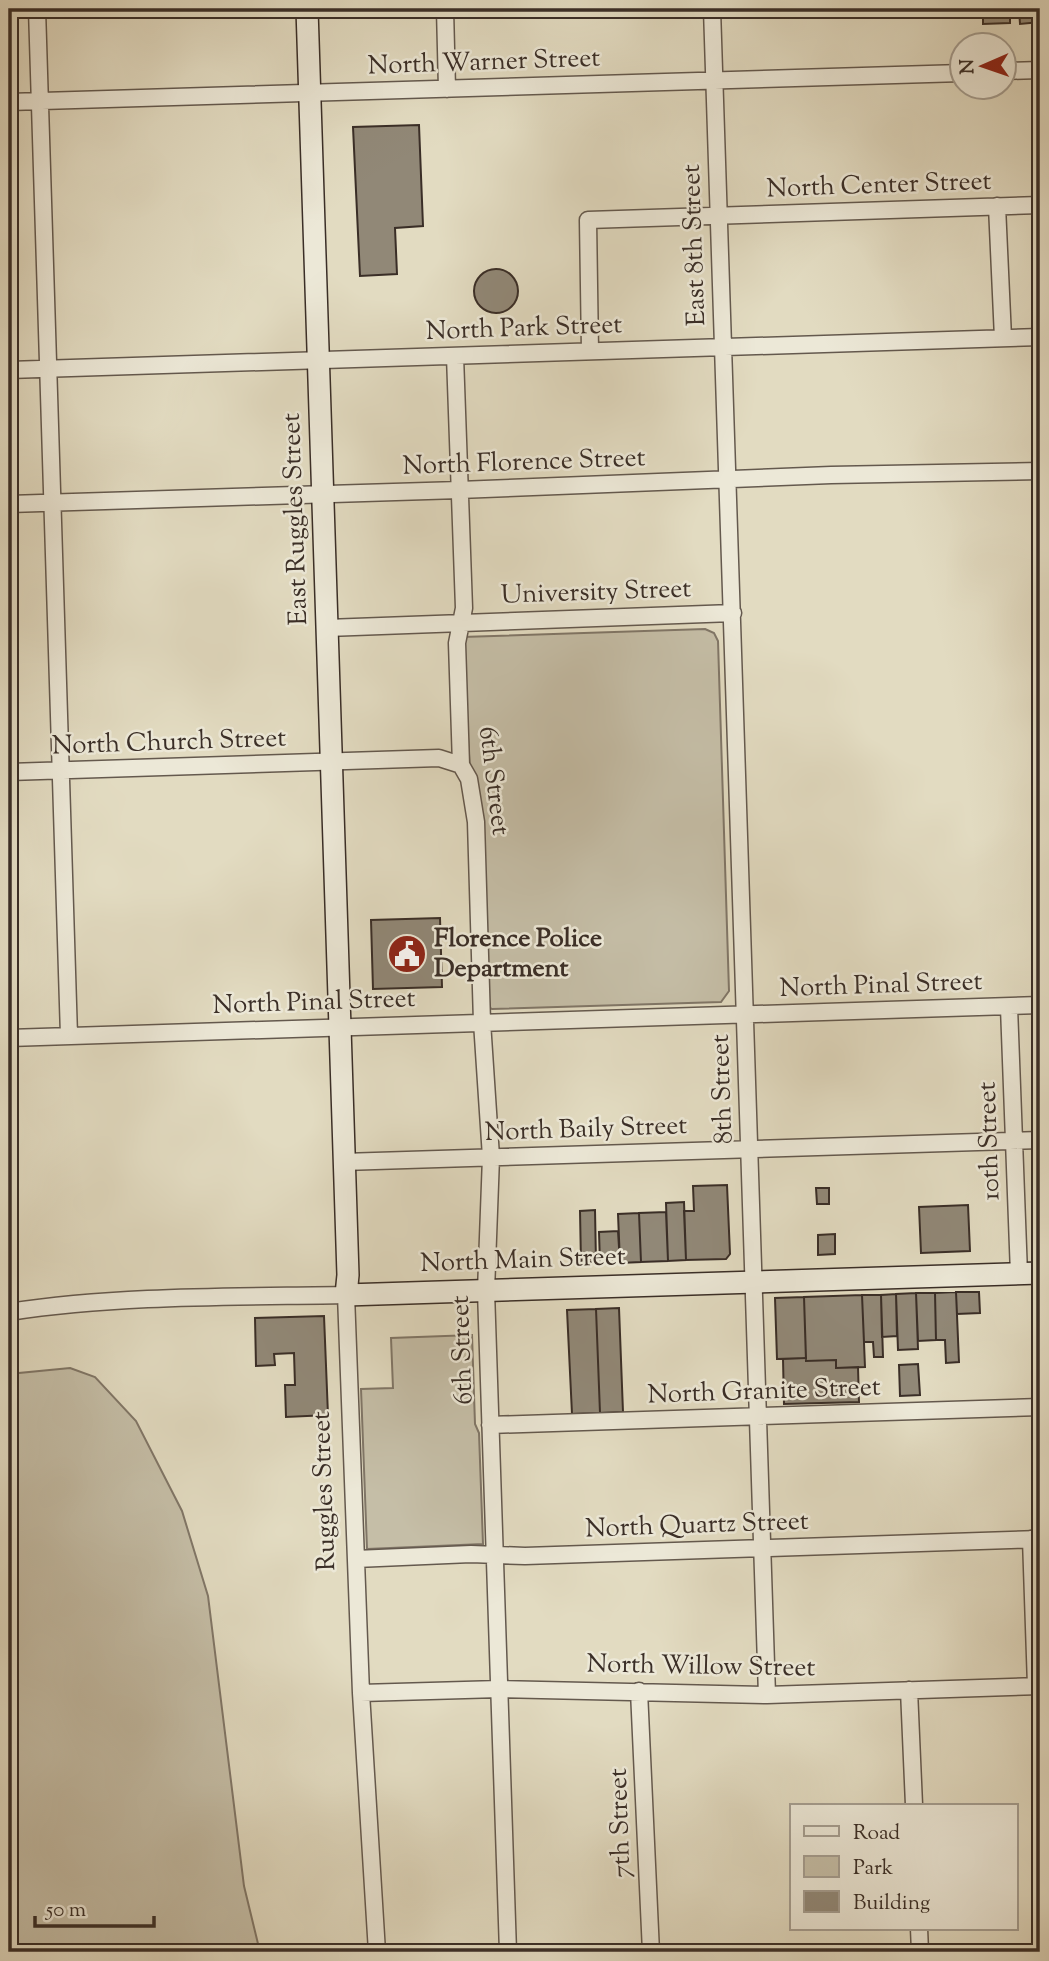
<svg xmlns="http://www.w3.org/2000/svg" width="1049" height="1961" font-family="'Sorts Mill Goudy',serif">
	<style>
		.green { fill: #c5bea7; stroke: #807667; stroke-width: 2 }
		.building { fill: #918877; stroke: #3a2e27; stroke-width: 2 }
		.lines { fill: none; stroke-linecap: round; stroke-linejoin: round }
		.street-casing { stroke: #64594e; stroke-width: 19 }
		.secondary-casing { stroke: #3a2e27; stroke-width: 24 }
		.street { stroke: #ece8d7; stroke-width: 16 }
		.secondary { stroke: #ece8d7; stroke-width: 21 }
		.labels { text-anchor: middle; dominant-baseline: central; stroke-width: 5; stroke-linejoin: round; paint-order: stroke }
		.street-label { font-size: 26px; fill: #3a2e27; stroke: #ece8d7 }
		.poi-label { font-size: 26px; font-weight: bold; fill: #3a2e27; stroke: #ece8d7; text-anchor: start }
	</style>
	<rect width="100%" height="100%" fill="#e2dbc1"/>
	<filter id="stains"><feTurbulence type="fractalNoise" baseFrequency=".00286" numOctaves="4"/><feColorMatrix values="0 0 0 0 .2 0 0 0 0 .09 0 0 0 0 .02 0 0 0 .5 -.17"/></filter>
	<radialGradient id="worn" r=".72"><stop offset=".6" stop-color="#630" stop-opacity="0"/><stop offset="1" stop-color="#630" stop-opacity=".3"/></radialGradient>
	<path class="green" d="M705 629 714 633 718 641 729 991 721 1002 492 1009 484 1004 462 637Z
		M472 1335 475 1424 479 1433 483 1544 367 1549 361 1389 393 1388 391 1338Z
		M70 1368 95 1377 136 1421 182 1511 208 1596 244 1886 260 1952H9V1374Z"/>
	<path class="building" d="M983 9H1010V23L983 24Z
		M1019 9H1040V22L1020 24Z
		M419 125 423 226 395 228 397 274 360 276 353 127Z
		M474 291a22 22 0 1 1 44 0a22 22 0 1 1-44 0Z
		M440 918 442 987 373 989 371 920Z
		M727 1185 730 1254 726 1259 686 1260 684 1211H694L693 1186Z
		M816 1188H829V1204H817Z
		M684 1202 686 1260 668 1261 666 1203Z
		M968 1205 970 1251 921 1253 919 1207Z
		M595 1210 596 1262 581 1263 580 1211Z
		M666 1212 668 1261 641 1262 639 1213Z
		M639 1213 641 1262 620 1263 618 1214Z
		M618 1231 620 1263H600L599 1232Z
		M835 1234V1254L818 1255V1235Z
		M956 1292 959 1362 946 1363 945 1340H936L935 1293Z
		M956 1292H979L980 1313 957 1314Z
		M916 1293 918 1349 898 1350 896 1294Z
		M916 1293H935L936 1340 918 1341Z
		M896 1294 897 1336 882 1337 881 1295Z
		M862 1295 865 1367 836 1368V1360L806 1361 804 1297Z
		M862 1295H881L883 1357H874L873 1342H864Z
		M804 1297 806 1358 777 1359 775 1298Z
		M619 1308 623 1412 600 1413 596 1309Z
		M596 1309 600 1413 572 1414 567 1310Z
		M324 1316 328 1415 286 1417 285 1385H295L294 1353 274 1354 275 1365 256 1366 255 1318Z
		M806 1358V1361L836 1360V1368L858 1367 859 1402 784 1404 783 1359Z
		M918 1364 920 1395 900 1396 899 1365Z"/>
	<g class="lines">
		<defs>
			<path id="street" d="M37 9 69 1036
				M445 9 447 89
				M712 9 767 1695
				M1004 71 1040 70
				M9 102 962 73
				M997 206 1003 338
				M590 351 588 220 1040 205
				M455 356 464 608 457 643 461 765 469 779 476 822 482 1022 491 1157 486 1291 508 1952
				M9 370 1040 337
				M9 504 459 490 831 475 1040 471
				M327 628 733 613
				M9 772 439 758 461 765
				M1009 1007 1019 1274
				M9 1038 1040 1005
				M343 1162 1040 1140
				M9 1312C120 1295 234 1297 346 1295L361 1693 377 1952
				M490 1425 1040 1407
				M1031 1539 1036 1686
				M356 1559 471 1554 525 1556 1040 1539
				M909 1690 914 1805
				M639 1691 651 1952
				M361 1693 499 1689 767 1695 1040 1686
				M919 1928 920 1952"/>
			<path id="secondary" d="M307 9 348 1275 346 1295 1040 1273"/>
		</defs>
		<use href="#street" class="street-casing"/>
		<use href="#secondary" class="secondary-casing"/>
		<use href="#street" class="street"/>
		<use href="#secondary" class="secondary"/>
	</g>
	<defs>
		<symbol id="civic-disc" viewBox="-11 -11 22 22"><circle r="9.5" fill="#8f2418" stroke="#ece8d7"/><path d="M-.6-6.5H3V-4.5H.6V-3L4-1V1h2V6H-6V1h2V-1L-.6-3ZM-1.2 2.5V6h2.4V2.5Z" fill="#fff"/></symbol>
	</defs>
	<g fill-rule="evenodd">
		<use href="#civic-disc" x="385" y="932" width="44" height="44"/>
	</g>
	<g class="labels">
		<g class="street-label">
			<text transform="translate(484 63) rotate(-2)">North Warner Street</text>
			<text transform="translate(879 186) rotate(-2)">North Center Street</text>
			<text transform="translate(695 245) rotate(-92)">East 8th Street</text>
			<text transform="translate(524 329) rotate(-2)">North Park Street</text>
			<text transform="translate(524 463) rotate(-2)">North Florence Street</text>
			<text transform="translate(296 519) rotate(-92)">East Ruggles Street</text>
			<text transform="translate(596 593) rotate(-2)">University Street</text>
			<text transform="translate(169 743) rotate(-2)">North Church Street</text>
			<text transform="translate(493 781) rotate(83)">6th Street</text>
			<text transform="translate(881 986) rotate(-2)">North Pinal Street</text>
			<text transform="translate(314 1003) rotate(-2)">North Pinal Street</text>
			<text transform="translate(723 1089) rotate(-92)">8th Street</text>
			<text transform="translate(586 1130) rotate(-2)">North Baily Street</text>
			<text transform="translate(990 1141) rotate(-92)">10th Street</text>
			<text transform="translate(523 1261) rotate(-2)">North Main Street</text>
			<text transform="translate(463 1350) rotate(-92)">6th Street</text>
			<text transform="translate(764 1392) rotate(-2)">North Granite Street</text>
			<text transform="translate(325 1491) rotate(-92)">Ruggles Street</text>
			<text transform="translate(697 1526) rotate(-2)">North Quartz Street</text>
			<text transform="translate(701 1667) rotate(1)">North Willow Street</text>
			<text transform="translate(621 1823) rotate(-92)">7th Street</text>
		</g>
		<g class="poi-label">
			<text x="434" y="939">Florence Police<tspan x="434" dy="30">Department</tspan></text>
		</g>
	</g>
	<rect width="1049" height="1961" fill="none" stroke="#e2dbc1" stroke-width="35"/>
	<rect x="10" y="10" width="1028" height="1940" fill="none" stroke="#3a2e27" stroke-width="3.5"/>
	<rect x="18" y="18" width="1014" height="1926" fill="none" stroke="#3a2e27" stroke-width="2"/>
	<rect x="790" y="1804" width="228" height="126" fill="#ece8d7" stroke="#a59e91" stroke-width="2"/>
	<rect x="804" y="1826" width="35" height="10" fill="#ece8d7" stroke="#a59e91" stroke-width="2"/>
	<text x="853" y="1839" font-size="21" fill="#3a2e27">Road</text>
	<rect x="804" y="1856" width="35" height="21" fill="#c5bea7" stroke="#a59e91" stroke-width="2"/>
	<text x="853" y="1874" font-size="21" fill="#3a2e27">Park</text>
	<rect x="804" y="1891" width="35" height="21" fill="#918877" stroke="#a59e91" stroke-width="2"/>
	<text x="853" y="1909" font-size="21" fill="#3a2e27">Building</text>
	<g transform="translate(983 66) rotate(268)"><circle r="33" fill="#ece8d7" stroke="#a59e91" stroke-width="2"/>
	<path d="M0-5L12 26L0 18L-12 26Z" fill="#8f2418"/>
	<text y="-10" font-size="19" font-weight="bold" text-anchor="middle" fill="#3a2e27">N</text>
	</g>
	<path d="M35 1916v10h119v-10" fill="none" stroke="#3a2e27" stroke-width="3.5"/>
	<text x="46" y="1916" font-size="21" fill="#3a2e27" stroke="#ece8d7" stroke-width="5" paint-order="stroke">50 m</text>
	<rect width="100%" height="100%" filter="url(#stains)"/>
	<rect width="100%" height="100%" fill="url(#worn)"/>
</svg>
